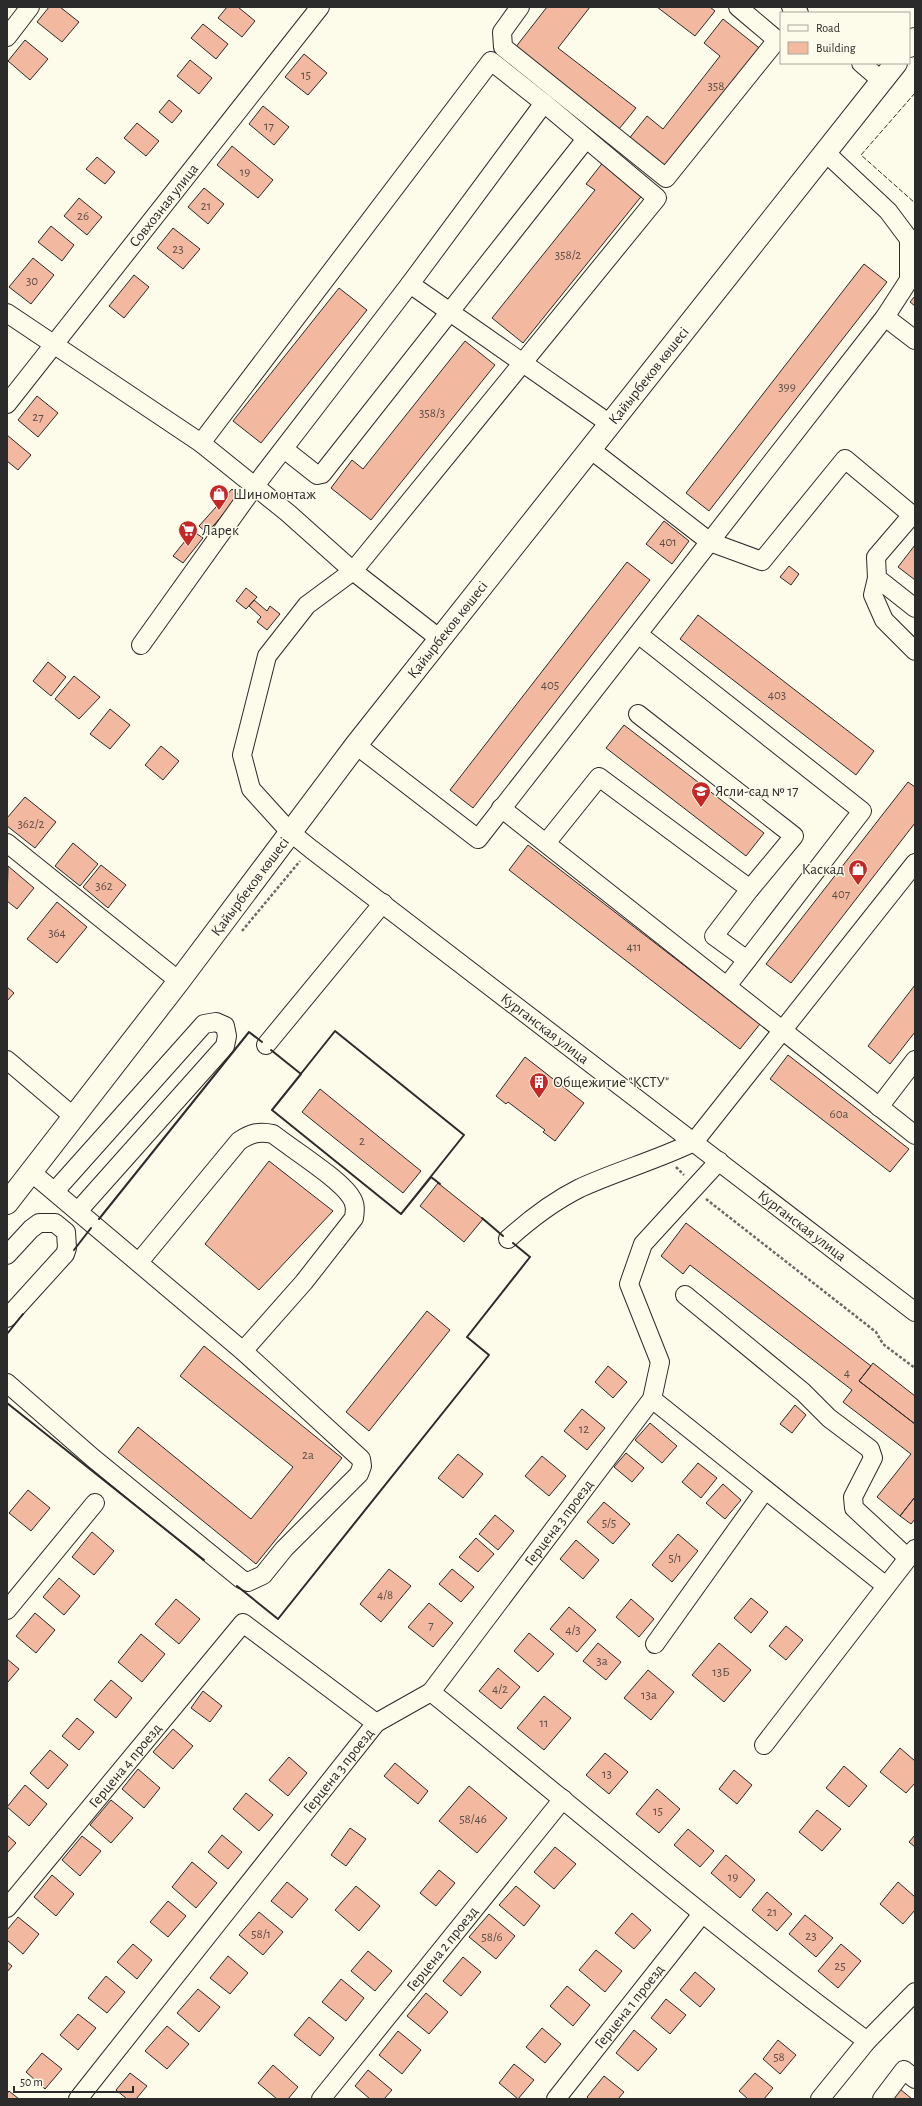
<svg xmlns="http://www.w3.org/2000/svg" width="922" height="2106" font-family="'Alegreya Sans',sans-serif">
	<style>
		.building { fill: #f2b8a0; stroke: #2b2b2b }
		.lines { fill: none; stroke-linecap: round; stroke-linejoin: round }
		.minor-casing { stroke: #2b2b2b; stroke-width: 20 }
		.major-casing { stroke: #2b2b2b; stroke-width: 24 }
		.path { stroke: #6a6964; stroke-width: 2.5; stroke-dasharray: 3 2; stroke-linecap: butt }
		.minor { stroke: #fdfbea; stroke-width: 18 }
		.major { stroke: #fdfbea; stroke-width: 22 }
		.fence { stroke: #2b2b2b; stroke-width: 1; stroke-dasharray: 5 2; stroke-linecap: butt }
		.wall { stroke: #2b2b2b; stroke-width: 2 }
		.labels { text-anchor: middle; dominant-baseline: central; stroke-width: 3; stroke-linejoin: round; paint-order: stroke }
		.number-label { font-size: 13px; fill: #5d4e48 }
		.street-label { font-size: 15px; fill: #2b2b2b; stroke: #fdfbea }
		.poi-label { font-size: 15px; fill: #2b2b2b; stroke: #fdfbea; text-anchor: start }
	</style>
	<rect width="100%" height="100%" fill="#fdfbea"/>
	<path class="building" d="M49 7H60L79 22 62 42 37 22Z
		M227 7H238L255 21 242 37 218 18Z
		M547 7H590L558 48 636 108 619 129 515 48Z
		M657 7H710L715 11 695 36Z
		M723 19 763 51 669 172 628 140 647 116 663 129 720 56 704 43Z
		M203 24 228 44 216 59 191 38Z
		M25 40 48 59 30 80 8 61Z
		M304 54 327 73 308 95 285 77Z
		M190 60 212 78 199 94 177 76Z
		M169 100 182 111 172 123 159 112Z
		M263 106 289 127 274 145 249 124Z
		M137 123 159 141 146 156 124 138Z
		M232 146 273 180 258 198 217 165Z
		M97 157 115 172 105 184 86 169Z
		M604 161 644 193 523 343 492 318 595 190 586 184Z
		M204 188 224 204 208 224 188 207Z
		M79 198 102 217 87 235 64 216Z
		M51 226 74 245 62 261 38 242Z
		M173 228 200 249 183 269 157 248Z
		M33 258 54 275 31 304 9 287Z
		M864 264 887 282 709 511 686 493Z
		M134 275 149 287 124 318 109 306Z
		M339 288 367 310 261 443 233 421Z
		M915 296V306L910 302Z
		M465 341 495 365 371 520 331 488 352 460 363 469Z
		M37 396 58 413 38 437 18 420Z
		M7 435 31 455 18 470 7 461Z
		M232 489 239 496 207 533 199 526Z
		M664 521 689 541 672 564 646 544Z
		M193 531 203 538 183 563 173 556Z
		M915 545V580L898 567Z
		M627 562 650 580 473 808 450 790Z
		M789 566 799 574 791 585 780 577Z
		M246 588 257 597 246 609 236 601Z
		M254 600 267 611 270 606 280 614 267 630 257 622 261 617 249 606Z
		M698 615 874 751 856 775 680 639Z
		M48 662 66 677 51 696 33 681Z
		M74 676 100 697 79 719 55 699Z
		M110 709 130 725 110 749 90 734Z
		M624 725 764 833 746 856 606 748Z
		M161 746 179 761 163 780 145 765Z
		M908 782 915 787V823L791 983 766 964Z
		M25 797 56 822 35 848 7 826V818Z
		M73 843 98 864 80 886 55 866Z
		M528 845 760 1024 740 1049 509 870Z
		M101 865 126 885 108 908 83 887Z
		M8 866 34 888 17 909 7 901Z
		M57 902 87 927 57 963 27 939Z
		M915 985V1032L890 1064 868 1046Z
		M7 987 14 993 7 1001Z
		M788 1055 909 1149 890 1172 770 1079Z
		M525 1057 584 1103 555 1141 543 1132 545 1130 508 1102 506 1104 496 1096Z
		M320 1089 421 1171 403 1193 302 1112Z
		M269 1161 333 1211 259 1290 205 1244Z
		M438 1183 483 1219 464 1242 420 1206Z
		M686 1223 871 1366 859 1381 915 1424V1497L900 1516 877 1497 911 1454 843 1402 852 1390 690 1265 683 1274 661 1256Z
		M427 1311 450 1330 369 1431 346 1412Z
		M204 1346 342 1458 256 1564 118 1452 138 1427 251 1519 293 1467 180 1376Z
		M873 1363 915 1396V1424L859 1381Z
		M608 1366 627 1382 613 1398 595 1382Z
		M795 1405 806 1415 792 1433 780 1424Z
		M582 1409 605 1428 587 1450 564 1431Z
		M650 1423 677 1446 662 1463 635 1440Z
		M626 1453 644 1468 632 1482 614 1467Z
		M458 1454 483 1474 463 1498 438 1478Z
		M542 1456 566 1476 549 1496 525 1476Z
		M698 1463 717 1478 701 1498 682 1482Z
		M723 1484 741 1500 725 1519 706 1503Z
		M28 1490 50 1508 31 1531 9 1513Z
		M915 1497V1519L911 1524 900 1516Z
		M604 1502 630 1524 613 1544 587 1522Z
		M495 1515 514 1531 498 1550 479 1534Z
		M92 1532 114 1551 94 1575 72 1557Z
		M678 1534 698 1551 672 1582 652 1565Z
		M476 1538 494 1554 478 1572 459 1557Z
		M576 1540 599 1560 583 1579 560 1559Z
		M389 1569 411 1586 381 1622 360 1604Z
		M452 1569 474 1587 461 1602 439 1584Z
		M59 1578 80 1596 64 1615 43 1597Z
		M751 1598 768 1612 751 1633 734 1618Z
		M176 1599 200 1619 179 1644 155 1624Z
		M631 1599 654 1619 639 1637 616 1617Z
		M429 1603 453 1623 433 1647 408 1627Z
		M569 1607 596 1630 577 1652 550 1629Z
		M35 1613 55 1630 36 1653 16 1636Z
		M786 1626 803 1640 786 1660 769 1646Z
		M529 1633 554 1654 538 1672 514 1651Z
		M141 1634 165 1654 142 1682 118 1662Z
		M598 1643 621 1662 606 1680 583 1661Z
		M719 1643 751 1670 724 1702 692 1675Z
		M7 1659 19 1669 7 1683Z
		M498 1668 520 1687 501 1709 479 1691Z
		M648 1670 674 1692 651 1720 624 1698Z
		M111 1680 132 1698 116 1718 94 1700Z
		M203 1691 222 1706 210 1722 191 1708Z
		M544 1696 571 1718 544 1750 517 1728Z
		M77 1718 94 1732 79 1750 62 1736Z
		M173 1729 193 1746 173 1769 153 1752Z
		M900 1748 915 1761V1783L906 1793 880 1772Z
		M50 1750 68 1765 48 1789 30 1773Z
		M605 1753 628 1772 609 1794 586 1775Z
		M289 1757 307 1773 288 1796 269 1780Z
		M395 1763 428 1791 418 1804 384 1776Z
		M844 1766 867 1786 849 1807 826 1788Z
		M138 1769 160 1788 144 1808 122 1789Z
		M734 1770 752 1785 737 1804 719 1789Z
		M25 1785 47 1804 29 1826 7 1807Z
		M469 1786 507 1818 477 1853 439 1821Z
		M657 1789 680 1809 659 1833 636 1814Z
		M246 1793 273 1815 259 1831 233 1809Z
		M111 1800 133 1818 111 1843 90 1825Z
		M817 1810 841 1829 822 1851 799 1832Z
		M350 1828 366 1839 346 1866 331 1855Z
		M688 1829 714 1851 700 1867 674 1845Z
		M7 1835 16 1843 7 1853Z
		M222 1835 242 1852 228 1869 208 1852Z
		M915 1835V1847L909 1842Z
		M82 1836 101 1851 80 1876 62 1860Z
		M555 1847 576 1864 554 1889 534 1872Z
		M726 1855 755 1880 740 1898 711 1873Z
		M192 1862 217 1883 196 1908 172 1887Z
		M439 1870 455 1883 436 1906 420 1893Z
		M52 1875 74 1894 56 1916 34 1897Z
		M287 1882 308 1899 292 1918 271 1901Z
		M898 1882 915 1897V1910L903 1924 880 1904Z
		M356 1886 380 1906 359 1931 335 1910Z
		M516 1886 540 1906 524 1926 499 1905Z
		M767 1892 792 1914 777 1931 752 1910Z
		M168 1901 186 1916 168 1937 150 1922Z
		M259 1912 283 1932 263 1955 239 1935Z
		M632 1913 651 1930 634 1949 615 1933Z
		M489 1914 515 1936 496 1959 469 1937Z
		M805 1915 833 1938 816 1957 789 1934Z
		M18 1917 39 1934 23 1954 7 1940V1930Z
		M133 1944 152 1960 137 1979 117 1962Z
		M841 1944 861 1961 838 1988 818 1971Z
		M596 1950 622 1971 605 1992 579 1970Z
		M368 1951 392 1971 375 1991 351 1971Z
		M228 1956 248 1973 230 1994 210 1978Z
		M463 1957 481 1972 461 1996 443 1981Z
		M7 1962 12 1966 7 1972Z
		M695 1972 715 1989 700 2007 680 1990Z
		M106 1976 125 1992 107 2013 88 1998Z
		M341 1979 364 1998 346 2021 322 2002Z
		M567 1986 590 2005 573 2026 550 2006Z
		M198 1989 220 2007 199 2032 177 2013Z
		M426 1993 448 2012 429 2034 407 2016Z
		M666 1999 686 2015 670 2034 651 2018Z
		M78 2014 96 2028 78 2050 60 2035Z
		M309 2017 334 2038 320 2056 294 2035Z
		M167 2026 189 2044 167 2069 145 2051Z
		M542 2028 561 2044 545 2063 526 2047Z
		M634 2030 657 2049 638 2071 616 2053Z
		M398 2031 421 2050 402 2074 379 2055Z
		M778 2040 796 2055 780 2074 763 2059Z
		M42 2053 62 2069 45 2089 26 2072Z
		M514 2064 534 2080 518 2099 499 2083Z
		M273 2065 298 2087 288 2099H277L258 2083Z
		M368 2070 392 2090 384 2099H370L355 2086Z
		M130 2073 147 2086 136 2099H127L116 2090Z
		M755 2073 773 2088 764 2099H748L739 2091Z
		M604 2076 624 2092 618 2099H589L587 2097Z
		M900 2089 912 2099H892Z
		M9 2091 19 2099H7V2094Z"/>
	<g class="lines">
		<defs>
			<g id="minor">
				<path d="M520 7 502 32 503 47 666 178 777 40"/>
				<path d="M738 7 777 40H781"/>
				<path d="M791 7 799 13"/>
				<path d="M7 37 30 7"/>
				<path d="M861 63 882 81"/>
				<path id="s1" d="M544 103 657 198 353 571 307 605 267 656 242 755 251 789 290 832 311 849 915 1312"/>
				<path d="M410 284 610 424"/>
				<path d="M7 313 201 443 288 513 353 571 440 639"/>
				<path d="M885 317 915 340"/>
				<path id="s2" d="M7 404 320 7"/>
				<path d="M284 449 317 475 322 474 586 139"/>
				<path d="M590 449 710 542 762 561 845 459 912 515 876 557 877 578 915 608"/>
				<path d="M877 578 873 595 884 620 915 651"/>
				<path d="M638 634 862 811 727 986"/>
				<path d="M141 645 254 487 410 284 544 103 491 61 201 443"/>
				<path d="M638 714 794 836 750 889"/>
				<path d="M356 745 478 839 885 317 909 280V239L888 211 825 152"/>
				<path d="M501 808 915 1135"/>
				<path d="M7 843 179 981"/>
				<path d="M546 843 599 777 750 889 714 936 747 960"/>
				<path d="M266 1045 383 903"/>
				<path d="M7 1060 74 1117"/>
				<path d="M879 1107 915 1060"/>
				<path d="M55 1191 204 1024 216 1022 225 1026 227 1036 225 1046 78 1211"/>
				<path d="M508 1239C529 1220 554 1201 580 1188 617 1171 657 1160 694 1142L915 863"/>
				<path d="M7 1255 31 1229 39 1223H55L66 1232 67 1248 65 1254 7 1318"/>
				<path d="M139 1262 239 1141C251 1133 259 1131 273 1134 292 1149 340 1179 351 1197 356 1204 355 1211 354 1218L304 1282 243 1351"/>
				<path d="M685 1295 803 1392 829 1418 870 1449 873 1458 853 1497 854 1508 908 1558"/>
				<path d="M7 1383 93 1458 241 1579 248 1582 263 1575 284 1549 359 1474 362 1466 361 1459 243 1351 31 1172"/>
				<path d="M652 1399 886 1586"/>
				<path d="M7 1610 95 1503"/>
				<path d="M655 1644 765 1490"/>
				<path d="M431 1692C576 1809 717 1930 867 2041"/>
				<path d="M764 1745 915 1549"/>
				<path id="s3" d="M7 1908 243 1623 376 1723"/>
				<path id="s4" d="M78 2099 376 1723 431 1692 652 1399 660 1362 629 1284 643 1244 719 1161"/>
				<path id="s5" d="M321 2099 563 1799"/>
				<path id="s6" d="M556 2099 702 1914"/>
				<path d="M820 2099 867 2041 915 1992"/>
				<path d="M882 2099 904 2070 915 2079"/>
			</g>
			<g id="major">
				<path d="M909 46 915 39"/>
				<path id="s7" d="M7 1203 179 981 356 745 896 63"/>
			</g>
		</defs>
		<use href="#minor" class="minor-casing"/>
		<use href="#major" class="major-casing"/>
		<path class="path" d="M242 931 300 861
			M676 1167 684 1175
			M706 1199 876 1332 883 1344 915 1368"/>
		<use href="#minor" class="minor"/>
		<use href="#major" class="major"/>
		<path class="fence" d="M915 93 861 155 915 203"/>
		<path class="wall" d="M335 1031 464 1135 401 1214 272 1110Z
			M271 1050 301 1074 272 1110 401 1214 431 1177 440 1184
			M482 1218 503 1236
			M99 1219 249 1032 262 1042
			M74 1250 91 1228
			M7 1334 23 1314
			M7 1403 204 1560
			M237 1586 278 1619 489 1355 467 1337 530 1257 513 1243"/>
	</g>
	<defs>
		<symbol id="shop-pin" viewBox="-11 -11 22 30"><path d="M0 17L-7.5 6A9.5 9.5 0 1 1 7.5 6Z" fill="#c62828" stroke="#fdfbea"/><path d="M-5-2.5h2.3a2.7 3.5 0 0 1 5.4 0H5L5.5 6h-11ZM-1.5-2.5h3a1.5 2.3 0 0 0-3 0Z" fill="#fff"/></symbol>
		<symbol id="supermarket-pin" viewBox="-11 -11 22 30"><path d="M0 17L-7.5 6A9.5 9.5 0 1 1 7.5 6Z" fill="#c62828" stroke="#fdfbea"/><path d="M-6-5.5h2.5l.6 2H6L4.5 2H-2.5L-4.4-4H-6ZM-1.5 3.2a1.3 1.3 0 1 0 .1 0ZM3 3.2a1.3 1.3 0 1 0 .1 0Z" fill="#fff"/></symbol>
		<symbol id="school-pin" viewBox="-11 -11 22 30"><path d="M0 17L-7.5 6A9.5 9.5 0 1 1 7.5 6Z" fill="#c62828" stroke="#fdfbea"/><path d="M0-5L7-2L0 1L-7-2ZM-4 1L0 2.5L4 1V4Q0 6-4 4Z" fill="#fff"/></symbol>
		<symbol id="building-pin" viewBox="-11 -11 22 30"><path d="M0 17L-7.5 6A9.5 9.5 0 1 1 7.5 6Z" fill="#c62828" stroke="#fdfbea"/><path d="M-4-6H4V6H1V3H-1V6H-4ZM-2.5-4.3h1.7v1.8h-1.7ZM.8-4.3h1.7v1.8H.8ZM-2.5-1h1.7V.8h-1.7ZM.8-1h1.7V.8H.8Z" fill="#fff"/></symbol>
	</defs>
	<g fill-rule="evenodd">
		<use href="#shop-pin" x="208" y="483" width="22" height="30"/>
		<use href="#supermarket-pin" x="177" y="519" width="22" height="30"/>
		<use href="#school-pin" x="690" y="780" width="22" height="30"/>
		<use href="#shop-pin" x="847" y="858" width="22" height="30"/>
		<use href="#building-pin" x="528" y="1071" width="22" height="30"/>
	</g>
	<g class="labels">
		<g class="number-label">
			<text x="306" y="75">15</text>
			<text x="716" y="86">358</text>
			<text x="269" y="126">17</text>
			<text x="245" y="172">19</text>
			<text x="206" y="206">21</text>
			<text x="83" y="216">26</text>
			<text x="178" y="249">23</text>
			<text x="568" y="255">358/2</text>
			<text x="32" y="281">30</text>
			<text x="787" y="387">399</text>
			<text x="432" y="413">358/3</text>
			<text x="38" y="417">27</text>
			<text x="668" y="542">401</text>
			<text x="550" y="685">405</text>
			<text x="777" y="695">403</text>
			<text x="31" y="824">362/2</text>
			<text x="104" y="886">362</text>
			<text x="841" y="894">407</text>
			<text x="57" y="933">364</text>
			<text x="634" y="947">411</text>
			<text x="839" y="1114">60а</text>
			<text x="362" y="1141">2</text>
			<text x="847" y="1373">4</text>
			<text x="584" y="1429">12</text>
			<text x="308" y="1455">2а</text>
			<text x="609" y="1523">5/5</text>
			<text x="675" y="1558">5/1</text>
			<text x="385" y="1595">4/8</text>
			<text x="431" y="1625">7</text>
			<text x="573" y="1630">4/3</text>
			<text x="602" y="1661">3а</text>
			<text x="721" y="1672">13Б</text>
			<text x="500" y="1689">4/2</text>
			<text x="649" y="1695">13а</text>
			<text x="544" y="1723">11</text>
			<text x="607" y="1774">13</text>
			<text x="658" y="1811">15</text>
			<text x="473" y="1819">58/46</text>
			<text x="733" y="1877">19</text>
			<text x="772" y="1912">21</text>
			<text x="261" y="1934">58/1</text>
			<text x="811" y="1936">23</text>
			<text x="492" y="1937">58/6</text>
			<text x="840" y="1966">25</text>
			<text x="779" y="2057">58</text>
		</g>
		<g class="street-label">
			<text stroke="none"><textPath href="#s2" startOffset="253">Совхозная улица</textPath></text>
			<text stroke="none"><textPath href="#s7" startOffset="1047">Қайырбеков көшесі</textPath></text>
			<text stroke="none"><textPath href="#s7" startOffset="723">Қайырбеков көшесі</textPath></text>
			<text stroke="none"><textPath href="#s7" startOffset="399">Қайырбеков көшесі</textPath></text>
			<text stroke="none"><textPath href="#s1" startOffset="1268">Курганская улица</textPath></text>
			<text stroke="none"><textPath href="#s1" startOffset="1592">Курганская улица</textPath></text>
			<text stroke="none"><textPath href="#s4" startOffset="755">Герцена 3 проезд</textPath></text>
			<text stroke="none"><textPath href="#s3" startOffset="185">Герцена 4 проезд</textPath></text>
			<text stroke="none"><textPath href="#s4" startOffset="419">Герцена 3 проезд</textPath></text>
			<text stroke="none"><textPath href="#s5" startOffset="193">Герцена 2 проезд</textPath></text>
			<text stroke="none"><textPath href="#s6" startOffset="118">Герцена 1 проезд</textPath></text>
		</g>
		<g class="poi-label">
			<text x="233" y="494">Шиномонтаж</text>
			<text x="202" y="530">Ларек</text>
			<text x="715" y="791">Ясли-сад № 17</text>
			<text x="844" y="869" text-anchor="end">Каскад</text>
			<text x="553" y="1082">Общежитие "КСТУ"</text>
		</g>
	</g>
	<rect width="922" height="2106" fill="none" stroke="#2b2b2b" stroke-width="16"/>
	<rect x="780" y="12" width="130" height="52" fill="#fdfbea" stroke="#a9a89e"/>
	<rect x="788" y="25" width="20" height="6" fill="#fdfbea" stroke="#a9a89e"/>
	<text x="816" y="32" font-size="12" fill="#2b2b2b">Road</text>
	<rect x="788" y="42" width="20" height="12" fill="#f2b8a0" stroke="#a9a89e"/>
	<text x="816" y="52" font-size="12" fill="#2b2b2b">Building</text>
	<path d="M14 2086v6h119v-6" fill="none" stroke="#2b2b2b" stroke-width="2"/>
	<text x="20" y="2086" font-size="12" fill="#2b2b2b" stroke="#fdfbea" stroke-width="3" paint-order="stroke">50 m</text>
</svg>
